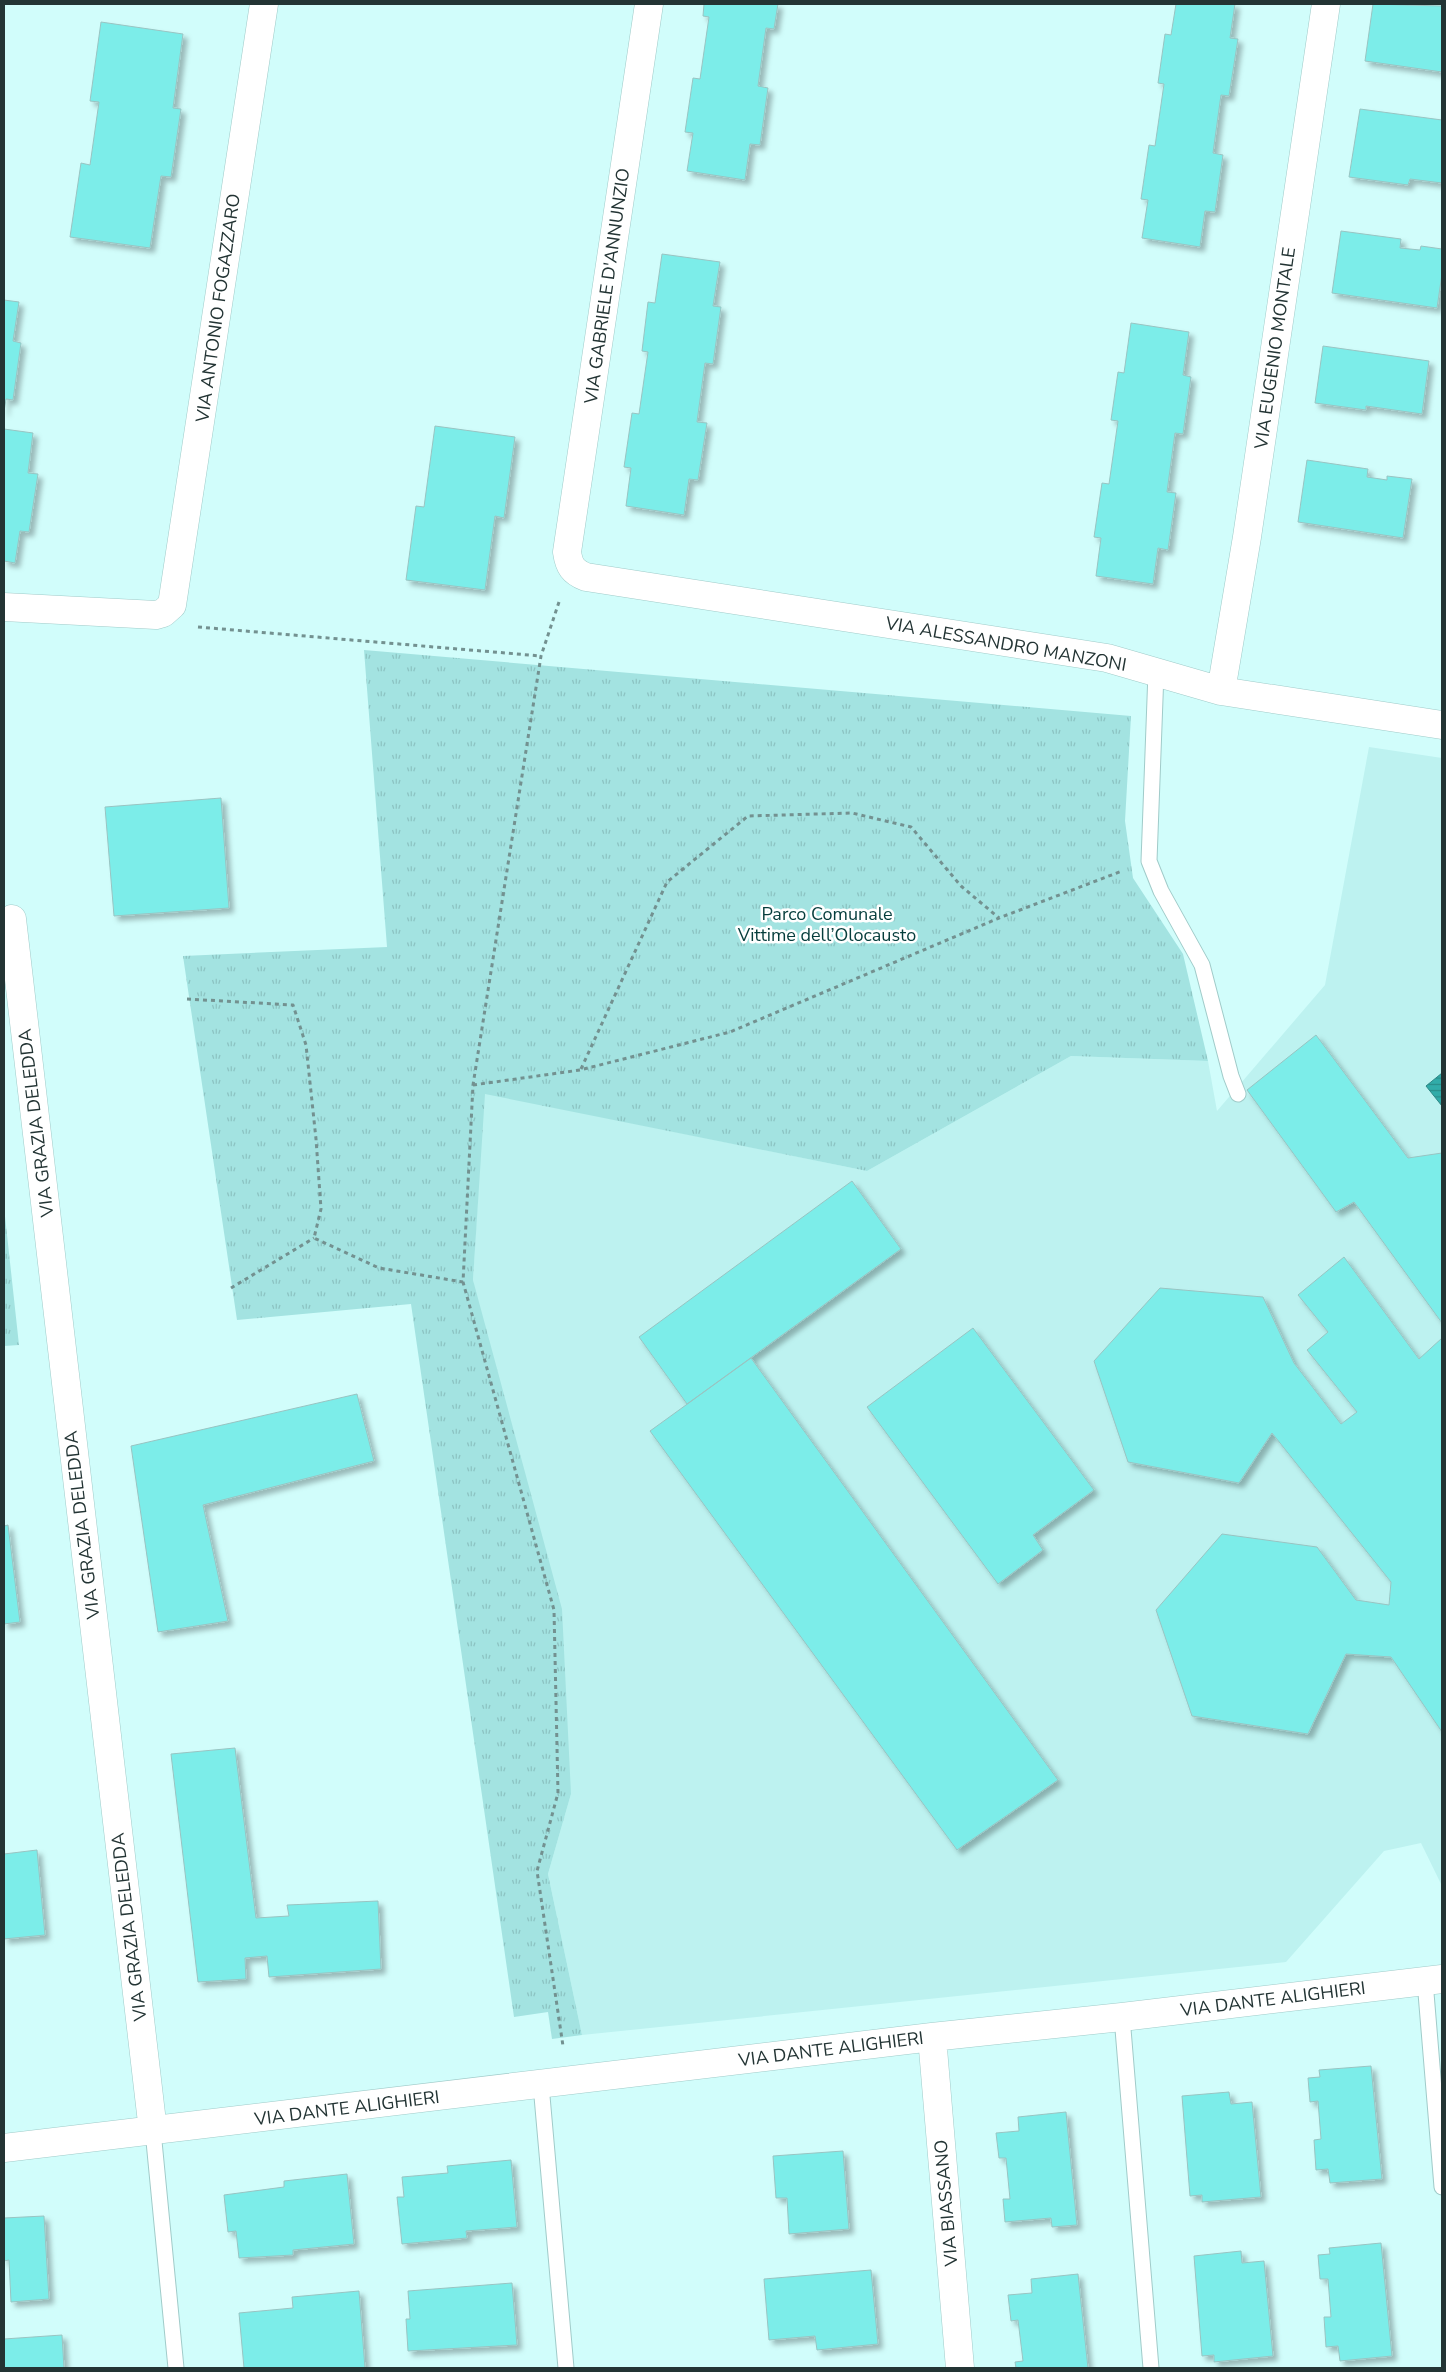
<svg xmlns="http://www.w3.org/2000/svg" width="1446" height="2372" font-family="'Nunito Sans',sans-serif">
	<style>
		.built { fill: #bdf2f0 }
		.grass { fill: url(#grass-tufts) }
		.water { fill: url(#water-rules); stroke: #2d8886 }
		.building { fill: #7bede9; stroke: #99c4c2; filter: url(#shadow) }
		.lines { fill: none; stroke-linecap: round; stroke-linejoin: round }
		.service-casing { stroke: #a0cbc9; stroke-width: 17 }
		.minor-casing { stroke: #a0cbc9; stroke-width: 29 }
		.path { stroke: #739190; stroke-width: 3; stroke-dasharray: 4 4; stroke-linecap: butt }
		.service { stroke: #fff; stroke-width: 15 }
		.minor { stroke: #fff; stroke-width: 28 }
		.labels { text-anchor: middle; dominant-baseline: central; stroke-width: 5; stroke-linejoin: round; paint-order: stroke }
		.street-label { font-size: 18px; fill: #233434; stroke: #fff }
		.park-label { font-size: 18px; fill: #053d3c; stroke: #fff }
	</style>
	<defs>
		<pattern id="grass-tufts" width="24" height="20" patternUnits="userSpaceOnUse" patternTransform="scale(1.25)"><rect width="24" height="20" fill="#a3e3e1"/><path d="M3 7l-1-3M5 7V3M7 7l1-3M15 17l-1-3M17 17v-4M19 17l1-3" fill="none" stroke="#8cc3c2"/></pattern>
		<pattern id="water-rules" width="6" height="5" patternUnits="userSpaceOnUse" patternTransform="scale(1.25)"><rect width="6" height="5" fill="#31aca9"/><path d="M0 2.5h6" fill="none" stroke="#298d8a"/></pattern>
		<filter id="shadow"><feDropShadow dx="4.5" dy="4.5" stdDeviation="2.5" flood-color="#0004"/></filter>
	</defs>
	<rect width="100%" height="100%" fill="#d1fdfb"/>
	<path class="built" d="M1369 747 1442 758V1886L1421 1843 1384 1851 1286 1962 582 2035 548 1874 571 1794 473 1280 484 1093 867 1171 1071 1056 1208 1061 1217 1111 1325 985Z"/>
	<path class="grass" d="M364 650 1131 716 1125 821 1133 878 1183 954 1208 1061 1071 1056 867 1171 485 1094 473 1280 562 1609 571 1794 548 1874 582 2035 552 2039 548 2012 514 2017 411 1304 237 1320 183 956 387 947Z
		M4 1207 19 1345 4 1346Z"/>
	<path class="water" d="M1442 1073V1106L1426 1086Z"/>
	<path class="building" d="M704 4H778L774 29 766 28 758 86 768 88 760 145 750 144 745 180 687 171 693 133 685 132 693 78 700 79 709 17 703 16Z
		M1176 4H1235L1230 38 1238 39 1229 96 1221 95 1213 153 1223 155 1215 212 1205 211 1200 247 1142 238 1148 200 1141 199 1149 145 1155 146 1164 84 1158 83 1165 34 1171 35Z
		M1373 4 1442 6V72L1365 61Z
		M101 22 183 34 173 108 181 109 171 177 161 176 150 248 70 237 81 163 90 165 99 102 90 101Z
		M1360 109 1442 120V183L1410 179 1408 185 1349 177Z
		M1341 231 1401 239 1400 248 1420 250 1421 246 1442 249V274L1437 308 1332 293Z
		M662 254 720 262 713 306 721 307 713 364 705 363 697 422 707 423 698 480 689 479 684 515 626 506 631 468 624 467 632 413 639 414 648 352 642 351 648 302 655 303Z
		M4 300 19 302 13 341 21 343 13 400 6 399 4 412Z
		M1131 323 1189 332 1183 375 1191 377 1183 434 1175 433 1167 492 1176 493 1168 550 1158 548 1153 584 1096 576 1101 538 1094 537 1102 483 1109 484 1118 421 1111 420 1118 372 1124 373Z
		M1323 346 1429 361 1422 414 1366 406V410L1315 403Z
		M435 426 515 437 504 518 495 516 485 590 406 580 416 506 424 507Z
		M4 429 33 433 28 473 38 474 29 532 20 531 15 563 4 561Z
		M1307 460 1368 469 1367 477 1387 480V476L1412 479 1403 538 1298 522Z
		M221 798 229 908 114 916 105 807Z
		M1316 1035 1408 1158 1442 1153V1323L1354 1202 1336 1212 1247 1090Z
		M852 1181 901 1249 687 1404 639 1337Z
		M1344 1257 1419 1359 1442 1338V1732L1391 1657 1346 1654 1308 1734 1192 1716 1156 1610 1222 1534 1317 1547 1356 1600 1389 1605 1391 1582 1272 1433 1239 1483 1128 1462 1094 1361 1160 1288 1263 1297 1294 1363 1341 1424 1357 1412 1307 1350 1328 1332 1298 1295Z
		M973 1328 1094 1490 1033 1535 1043 1550 998 1584 867 1407Z
		M751 1358 1058 1780 957 1850 650 1431Z
		M357 1394 374 1461 203 1505 228 1621 158 1632 131 1446Z
		M8 1525 20 1622 4 1624V1526Z
		M235 1748 256 1918 289 1916 287 1905 378 1901 381 1969 269 1977 267 1956 245 1958 246 1979 198 1982 171 1754Z
		M37 1850 45 1935 4 1939V1854Z
		M1371 2066 1382 2179 1330 2183 1328 2169 1316 2170 1314 2140 1321 2139 1318 2101 1310 2102 1308 2078 1320 2077 1319 2070Z
		M1229 2092 1231 2104 1252 2102 1261 2197 1202 2202V2195L1190 2196 1182 2096Z
		M1066 2112 1077 2225 1052 2227 1051 2218 1005 2222 1003 2199H1010L1006 2158H999L996 2133 1019 2131 1018 2117Z
		M843 2151 849 2229 789 2234 787 2198H776L773 2156Z
		M511 2160 517 2227 466 2231 467 2238 402 2244 397 2197H404L402 2177 448 2173 447 2166Z
		M347 2174 354 2244 293 2250V2255L239 2258 236 2231 228 2232 224 2195 284 2187V2181Z
		M44 2216 49 2299 11 2302 9 2260 4 2261V2218Z
		M1381 2243 1392 2356 1340 2361 1338 2346 1326 2347 1324 2317H1331L1328 2279H1320L1318 2255 1330 2254 1329 2248Z
		M1241 2251 1242 2263 1264 2261 1273 2356 1214 2362V2355L1202 2356 1194 2256Z
		M871 2270 878 2344 817 2350 815 2336 769 2340 764 2279Z
		M1078 2274 1088 2368H1016L1015 2362 1023 2361 1018 2320 1011 2321 1008 2295 1032 2293 1031 2279Z
		M512 2283 517 2345 408 2351 406 2319H410L408 2291Z
		M359 2291 365 2368H244L239 2313 293 2308 292 2297Z
		M62 2335 64 2368H4V2339Z"/>
	<g class="lines">
		<defs>
			<path id="service" d="M1156 672 1149 861 1161 891 1202 965 1231 1076 1238 1094
				M1425 1981 1442 2187
				M1122 2017 1151 2368
				M541 2085 566 2368
				M153 2131 176 2368"/>
			<path id="minor" d="M649 4 567 552C569 566 573 572 586 577L1107 658 1221 691 1442 725
				M4 607 156 615 163 613 172 605 264 4
				M1221 691 1247 537 1326 4
				M12 919 153 2131
				M932 2037 960 2368
				M4 2148 932 2037 1122 2017 1442 1979"/>
		</defs>
		<use href="#service" class="service-casing"/>
		<use href="#minor" class="minor-casing"/>
		<path class="path" d="M559 602 541 656 473 1085 463 1282 554 1610 558 1793 537 1871 563 2046
			M198 627 541 656
			M187 999 293 1005 306 1045 316 1139 321 1209 314 1238 379 1268 463 1282
			M581 1069 667 882 748 816 852 813 911 827 961 886 999 918
			M473 1085 580 1070 730 1032 999 918 1122 871
			M231 1288 314 1238"/>
		<use href="#service" class="service"/>
		<use href="#minor" class="minor"/>
	</g>
	<g class="labels">
		<g class="street-label">
			<text transform="translate(607 286) rotate(-82)">VIA GABRIELE D'ANNUNZIO</text>
			<text transform="translate(218 308) rotate(-82)">VIA ANTONIO FOGAZZARO</text>
			<text transform="translate(1275 348) rotate(-82)">VIA EUGENIO MONTALE</text>
			<text transform="translate(1006 644) rotate(10)">VIA ALESSANDRO MANZONI</text>
			<text transform="translate(36 1123) rotate(-97)">VIA GRAZIA DELEDDA</text>
			<text transform="translate(82 1525) rotate(-97)">VIA GRAZIA DELEDDA</text>
			<text transform="translate(129 1927) rotate(-97)">VIA GRAZIA DELEDDA</text>
			<text transform="translate(1273 1999) rotate(-7)">VIA DANTE ALIGHIERI</text>
			<text transform="translate(831 2049) rotate(-7)">VIA DANTE ALIGHIERI</text>
			<text transform="translate(347 2108) rotate(-7)">VIA DANTE ALIGHIERI</text>
			<text transform="translate(946 2203) rotate(-95)">VIA BIASSANO</text>
		</g>
		<g class="park-label">
			<text x="827" y="914">Parco Comunale<tspan x="827" dy="21">Vittime dell’Olocausto</tspan></text>
		</g>
	</g>
	<rect width="1446" height="2372" fill="none" stroke="#233434" stroke-width="10"/>
</svg>
